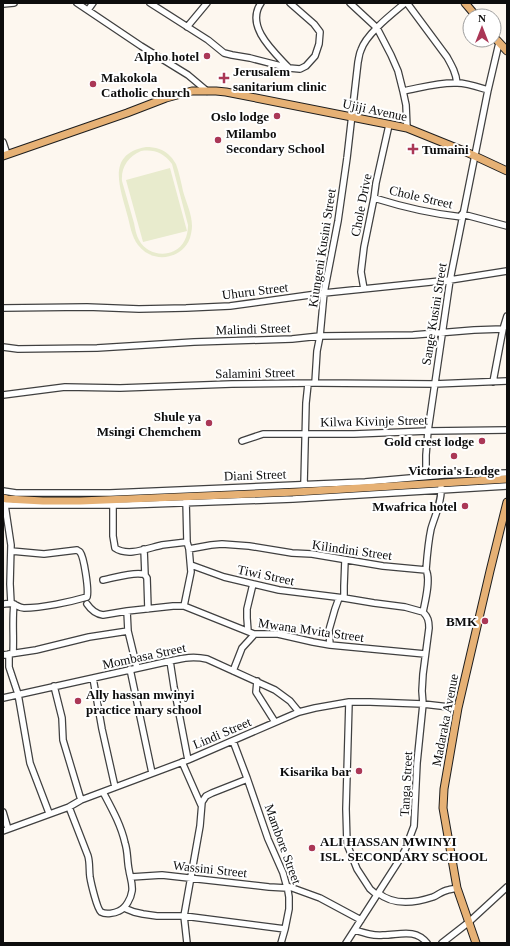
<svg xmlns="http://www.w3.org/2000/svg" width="510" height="946" font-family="Georgia,serif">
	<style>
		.pitch { fill: #e8ebcd; fill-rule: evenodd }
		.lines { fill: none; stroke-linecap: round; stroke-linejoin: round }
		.minor-casing { stroke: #404040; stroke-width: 8 }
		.major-casing { stroke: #1e1e1e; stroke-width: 9 }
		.minor { stroke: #fff; stroke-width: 5.5 }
		.major { stroke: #e6b175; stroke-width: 7 }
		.poi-dot { fill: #aa3756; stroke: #fff; stroke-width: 1.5 }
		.labels { text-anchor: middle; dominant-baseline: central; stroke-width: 4; stroke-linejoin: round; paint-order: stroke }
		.poi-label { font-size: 13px; font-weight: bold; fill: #0d0d0d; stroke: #fff; text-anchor: end }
		.street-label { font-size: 13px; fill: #0d0d0d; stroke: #fff }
	</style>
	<rect width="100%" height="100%" fill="#fdf7ef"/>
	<path class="pitch" d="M146 147C155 147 164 149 171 157 173 159 174 161 176 164 179 172 181 182 183 191 186 202 192 214 192 226 192 230 191 234 190 238 182 260 152 264 138 245 131 236 130 224 127 214 120 187 106 154 146 147ZM141 151C154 149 164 153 172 164L188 225C188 236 184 246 174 251 162 257 146 253 139 240 136 235 135 228 134 223 130 209 126 195 122 181 121 167 128 157 141 151Z
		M170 168 187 231 143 242 126 180Z"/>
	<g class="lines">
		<defs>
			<path id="minor" d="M77 3 141 46 188 75 207 91
				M150 3 208 40 224 53 232 55 250 58 289 68 300 69 306 66 315 56 319 44 320 32 314 24 290 3
				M261 3C245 26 273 51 288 67
				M350 3 377 28 391 55 398 71 403 91 406 105 407 128
				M407 3 447 57C452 66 456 73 457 83
				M3 4 14 3
				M88 10 93 3
				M187 27 207 3
				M403 91C420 88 439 82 457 83 467 83 478 87 488 90
				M3 142 7 154
				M374 198C403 207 432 214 462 217
				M462 214 507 226
				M364 289 361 272 364 247 374 198 376 183 389 125
				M3 308 87 307 139 309 186 308 230 306 324 293 450 280 507 271
				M3 347 18 349 97 348 194 342 292 339 320 336 413 335 474 330 503 329
				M493 382 503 329 507 316
				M315 383 317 351 320 336 324 293 338 221 347 158 358 62C359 58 359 54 361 50 366 34 392 14 405 3
				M3 395 65 387 120 388 232 384 315 383 434 384 507 381
				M242 441 263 434H354L428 431 507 430
				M426 476V455L428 431 450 280 488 90 499 43
				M304 484 306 403 308 384
				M3 491 16 493H110L365 482 444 475 507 473
				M3 504 13 505H126L293 499 507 486
				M5 505 11 545 10 584 11 603
				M113 506V536L115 548C128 557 148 548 162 545 170 544 179 543 187 542
				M144 549 145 575
				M189 549 211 545 222 544 249 546 292 553 312 554 383 566 426 570C431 579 425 602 423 612 428 617 429 621 429 628L423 674 422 691 423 704 417 763 414 826 405 850 400 859 346 943
				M191 565 224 577 279 590 344 598 374 603 405 607 423 612
				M426 570C427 557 428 543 431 529 435 515 442 502 441 487
				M103 580C114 578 132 572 142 574 145 574 145 575 147 578L148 609
				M344 598V586L345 560
				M3 604C6 604 10 603 13 604 17 605 19 608 24 608 42 608 70 602 87 597 89 590 84 557 80 552 79 551 78 551 77 550L44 554 11 551
				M87 604C91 610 96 614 103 615L127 611 173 606H184L254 634H278L313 642 330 645 425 654
				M184 606 191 572 189 549 187 542 186 500
				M127 611 128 631 137 668
				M248 631 247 618V609L253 584
				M330 645 329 630 335 609 339 598
				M13 653C14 636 12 621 14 604
				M9 654V667L18 694 30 763 49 813
				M3 655 36 650 89 637 128 631
				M170 661 174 687 188 760
				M130 669 152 773
				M233 671 242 648 253 636 254 634
				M93 678 102 729 115 787
				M257 681 256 692 275 722
				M54 686 62 718 63 740 81 800
				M3 698 170 661C184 658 193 656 207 659L275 690 290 701 299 712
				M349 702 346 809 347 844 357 869 370 889 377 895
				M182 762 201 805
				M247 778 268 839 283 873 288 891 289 897V909L285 929 281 943
				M69 807 88 856C90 863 89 870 90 877 91 883 97 909 101 912 106 915 115 913 119 911 126 908 131 898 132 891 133 884 130 877 129 870 127 861 128 852 125 843 121 825 112 809 103 792
				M3 812 8 829
				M3 831 69 807 81 800 188 760 299 712 315 708 349 702H370L423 704 458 708
				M131 877 162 875 269 887 287 888
				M287 886 320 898 361 920
				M378 893C394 906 415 903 433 897 438 895 442 891 448 890 451 889 454 889 457 888
				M124 908 134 912 143 914 157 916H184L285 929
				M355 930C364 933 373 936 383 935 399 935 415 928 427 943
				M187 943 184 916 200 826 202 802 206 796 212 793 245 780 247 778 233 741
				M442 943 469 922 507 887"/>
			<path id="major" d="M465 3 476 16
				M494 37 507 51
				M3 156 127 113 166 98 192 91H216L226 92 407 128 464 151 507 171
				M3 498 7 499 43 501H80L296 492 507 479
				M476 943 457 888 443 808 444 789 458 708 490 571 507 502"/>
		</defs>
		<use href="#minor" class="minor-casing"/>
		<use href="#major" class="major-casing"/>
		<use href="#minor" class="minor"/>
		<use href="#major" class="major"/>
	</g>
	<g class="poi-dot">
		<circle cx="207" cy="56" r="4"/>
		<path d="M222 72h4v4h4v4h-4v4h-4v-4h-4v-4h4z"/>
		<circle cx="93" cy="84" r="4"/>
		<circle cx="277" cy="116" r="4"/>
		<circle cx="218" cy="140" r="4"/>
		<path d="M411 143h4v4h4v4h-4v4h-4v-4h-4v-4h4z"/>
		<circle cx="209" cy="423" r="4"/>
		<circle cx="482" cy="441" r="4"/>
		<circle cx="454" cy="456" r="4"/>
		<circle cx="465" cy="506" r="4"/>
		<circle cx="485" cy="621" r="4"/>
		<circle cx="78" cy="701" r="4"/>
		<circle cx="359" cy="771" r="4"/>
		<circle cx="312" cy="848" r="4"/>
	</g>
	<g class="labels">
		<g class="poi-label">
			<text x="199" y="56">Alpho hotel</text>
			<text x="233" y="71" text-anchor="start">Jerusalem<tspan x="233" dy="15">sanitarium clinic</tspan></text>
			<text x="101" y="77" text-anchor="start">Makokola<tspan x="101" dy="15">Catholic church</tspan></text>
			<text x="269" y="116">Oslo lodge</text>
			<text x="226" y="133" text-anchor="start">Milambo<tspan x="226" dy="15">Secondary School</tspan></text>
			<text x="422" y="149" text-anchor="start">Tumaini</text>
			<text x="201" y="416">Shule ya<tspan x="201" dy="15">Msingi Chemchem</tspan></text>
			<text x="474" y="441">Gold crest lodge</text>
			<text x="454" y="470" text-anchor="middle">Victoria's Lodge</text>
			<text x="457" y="506">Mwafrica hotel</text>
			<text x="477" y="621">BMK</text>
			<text x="86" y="694" text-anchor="start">Ally hassan mwinyi<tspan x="86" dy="15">practice mary school</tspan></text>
			<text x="351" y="771">Kisarika bar</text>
			<text x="320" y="841" text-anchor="start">ALI HASSAN MWINYI<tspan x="320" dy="15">ISL. SECONDARY SCHOOL</tspan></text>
		</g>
		<g class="street-label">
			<text transform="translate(375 110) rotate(12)">Ujiji Avenue</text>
			<text transform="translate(421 197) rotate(13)">Chole Street</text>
			<text transform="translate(361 205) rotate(-79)">Chole Drive</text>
			<text transform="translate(322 248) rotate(-81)">Kiungeni Kusini Street</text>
			<text transform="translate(255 291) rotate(-7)">Uhuru Street</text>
			<text transform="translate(434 314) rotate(-81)">Sange Kusini Street</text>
			<text transform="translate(253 329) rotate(-2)">Malindi Street</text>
			<text transform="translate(255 373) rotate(-1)">Salamini Street</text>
			<text transform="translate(374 421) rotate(-1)">Kilwa Kivinje Street</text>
			<text transform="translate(255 475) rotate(-2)">Diani Street</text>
			<text transform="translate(352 550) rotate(8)">Kilindini Street</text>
			<text transform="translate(266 575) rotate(12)">Tiwi Street</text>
			<text transform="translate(311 630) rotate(8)">Mwana Mvita Street</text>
			<text transform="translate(144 656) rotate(-12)">Mombasa Street</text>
			<text transform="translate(445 720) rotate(-79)">Madaraka Avenue</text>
			<text transform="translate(222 733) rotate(-23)">Lindi Street</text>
			<text transform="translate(406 784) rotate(-87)">Tanga Street</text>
			<text transform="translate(283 844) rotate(70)">Mambore Street</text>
			<text transform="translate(210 869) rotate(6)">Wassini Street</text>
		</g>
	</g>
	<rect width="510" height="946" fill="none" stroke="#0d0d0d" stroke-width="8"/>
	<g transform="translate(482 28)"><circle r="19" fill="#ffffff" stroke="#9e9e9e"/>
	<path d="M0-3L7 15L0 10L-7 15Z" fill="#aa3756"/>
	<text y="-6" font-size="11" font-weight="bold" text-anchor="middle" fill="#0d0d0d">N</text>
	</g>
</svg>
